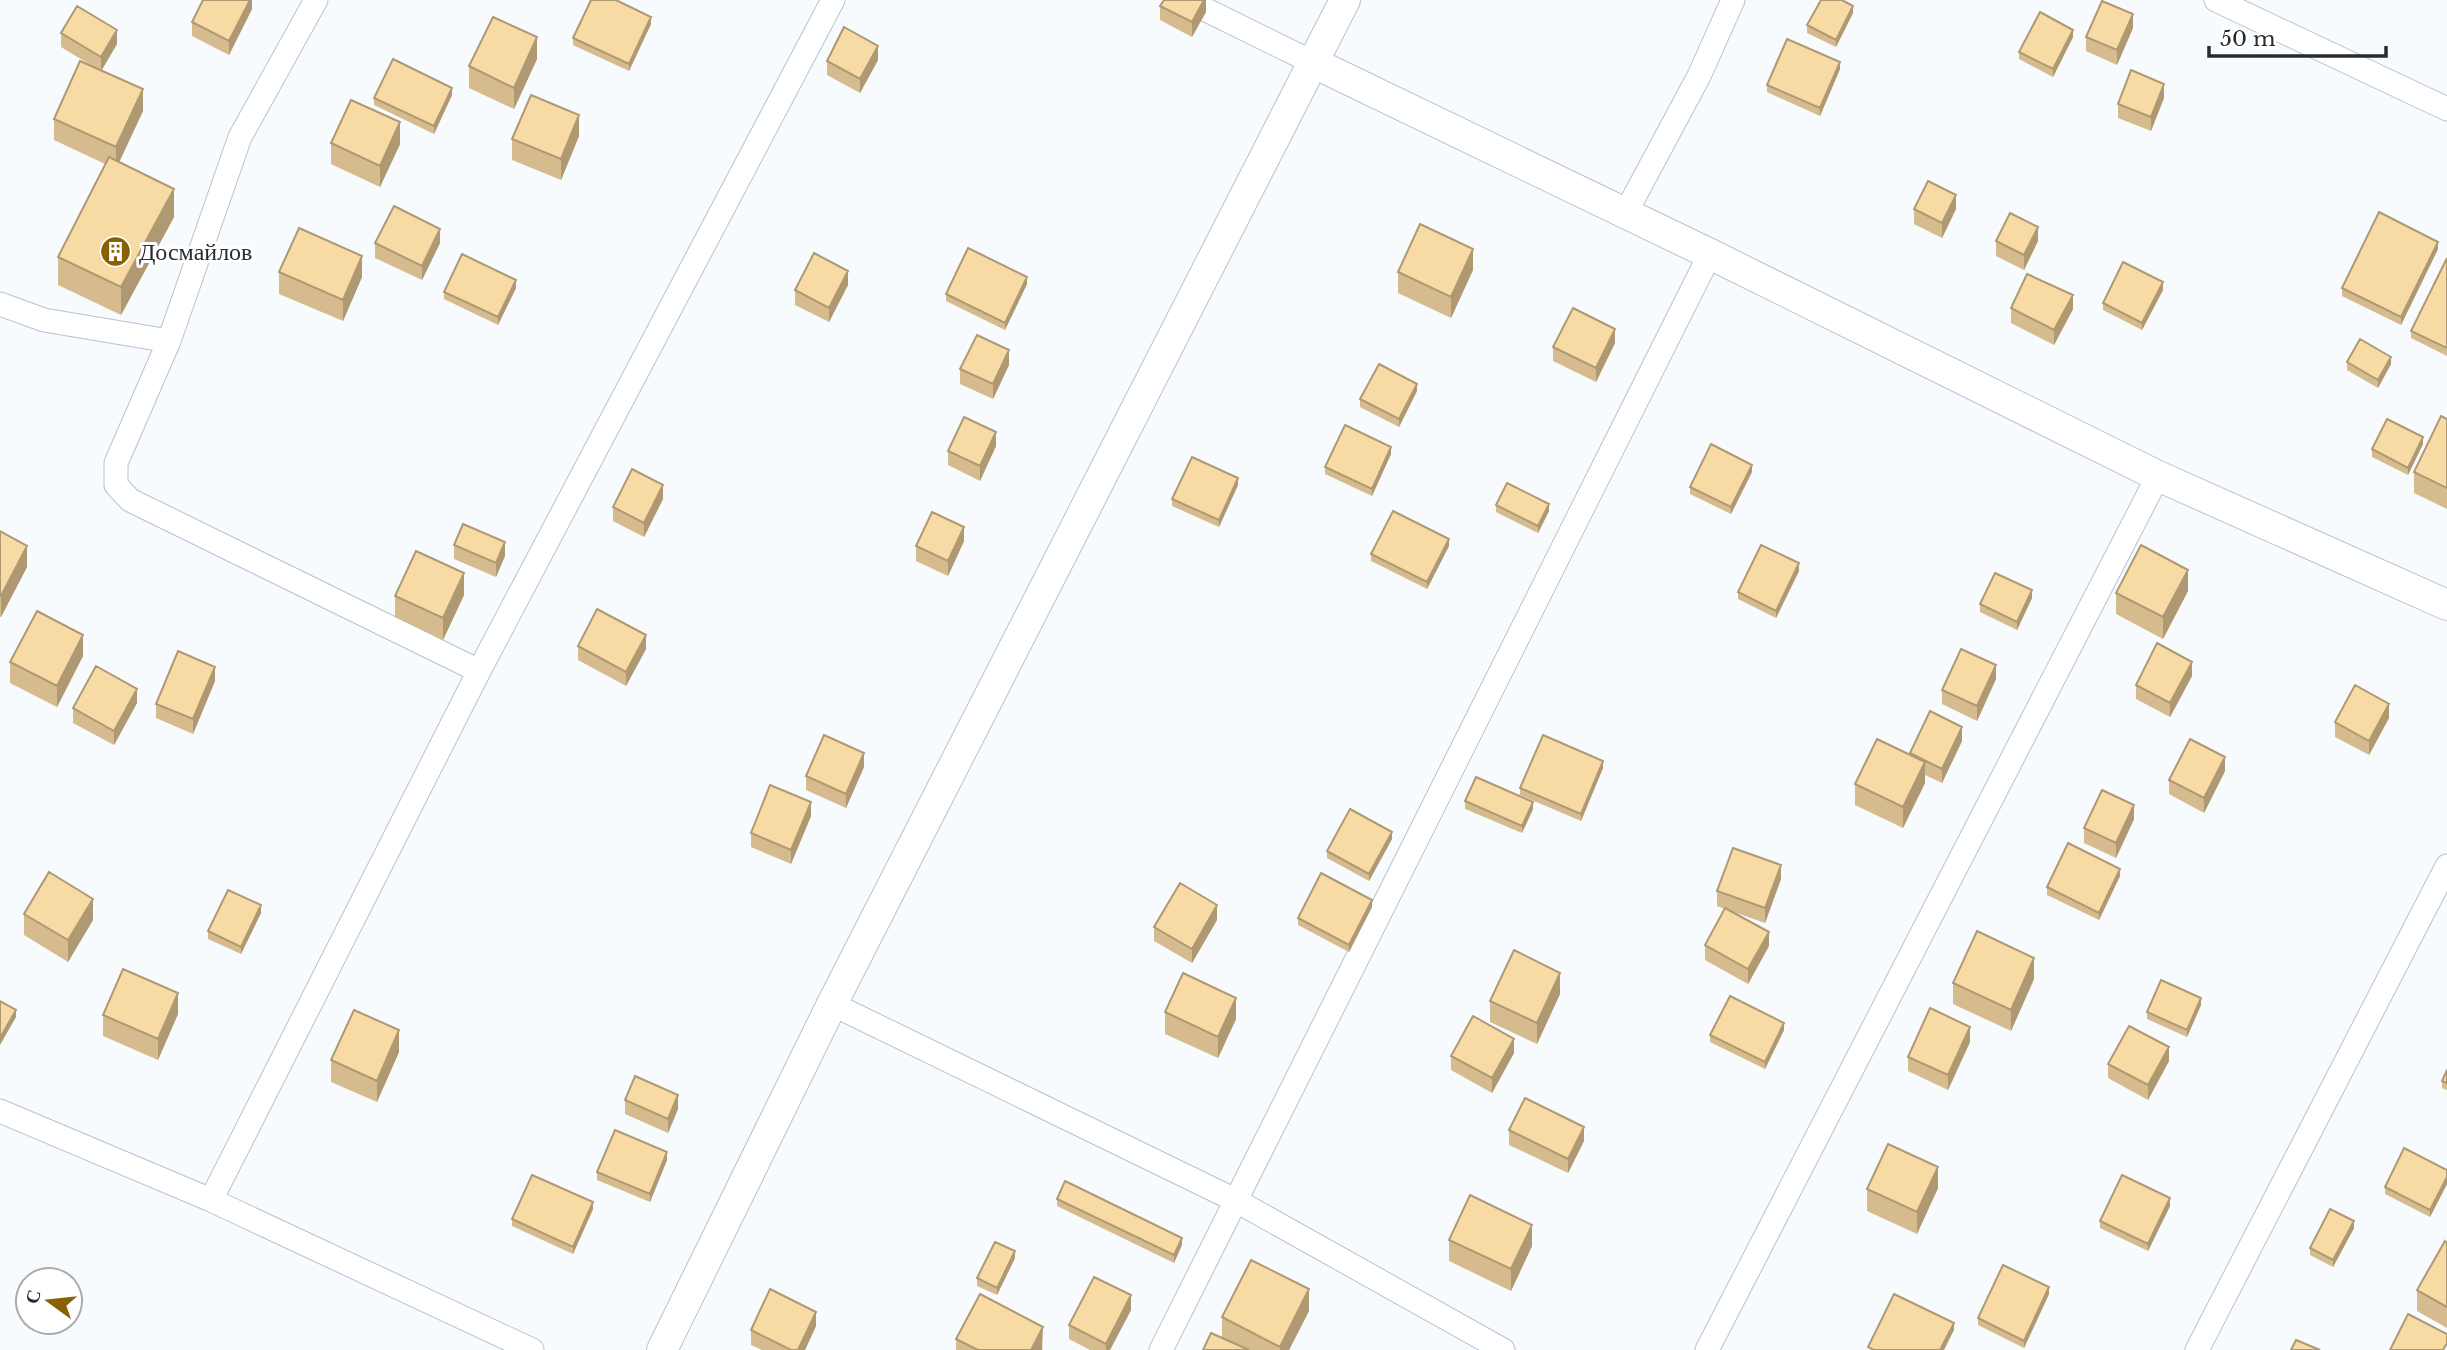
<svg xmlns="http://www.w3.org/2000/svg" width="2447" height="1350" font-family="'Libre Baskerville',serif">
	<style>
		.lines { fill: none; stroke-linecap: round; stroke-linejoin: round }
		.minor-casing { stroke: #b6c3d1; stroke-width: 25 }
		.tertiary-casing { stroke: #b6c3d1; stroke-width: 32 }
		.minor { stroke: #fff; stroke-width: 23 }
		.tertiary { stroke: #fff; stroke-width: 30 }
		.wall { fill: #d5bb8d }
		.shaded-wall { fill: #ae9973 }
		.building { fill: #f8daa4; stroke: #ae9973; stroke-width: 2 }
		.labels { text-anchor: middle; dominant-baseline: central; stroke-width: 6; stroke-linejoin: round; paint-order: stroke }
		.poi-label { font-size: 24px; fill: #272c31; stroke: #fff; text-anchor: start }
	</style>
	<rect width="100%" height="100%" fill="#f8fbfe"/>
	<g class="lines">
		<defs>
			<path id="minor" d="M316 0 240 137 169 341 116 463V485L130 500 479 671
				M1186 0 1314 63
				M2216 0 2447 109
				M1625 214 1699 76 1733 0
				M0 304 44 320 169 341
				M832 1004 1235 1200 1503 1350
				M0 1111 211 1200 532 1350
				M211 1200 479 671 833 0
				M1161 1350 1710 254
				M1707 1350 2158 476
				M2197 1350 2447 866"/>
			<path id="tertiary" d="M1314 63 1710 254 2158 476 2447 605
				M662 1350 832 1004 1345 0"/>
		</defs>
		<use href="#minor" class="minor-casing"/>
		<use href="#tertiary" class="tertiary-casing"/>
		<use href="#minor" class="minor"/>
		<use href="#tertiary" class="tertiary"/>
	</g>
	<path class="wall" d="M252 0V9L229 55 192 36V22Z
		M1206 0V12L1192 37 1160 20V6Z
		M1853 13 1836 47 1807 33V25Z
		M651 24 629 71 573 45V38Z
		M2133 28 2117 65 2086 51V37Z
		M61 33 117 44 102 70 143 111 119 162 174 217 121 315 58 285V257L105 164 54 140V119L94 67 61 47Z
		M2073 37 2053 77 2019 59V52Z
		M537 59 514 109 469 88V66Z
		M878 60 860 93 827 75V61Z
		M1840 69 1820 116 1767 92V85Z
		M452 95 434 134 374 105V98Z
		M2164 98 2151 131 2118 118V104Z
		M579 136 561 180 512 160V139Z
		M331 143 400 144 380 187 331 164Z
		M1914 209H1956L1942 238 1914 224Z
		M1996 241H2038L2024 270 1996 256Z
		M375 243H440L422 280 375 258Z
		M2438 249 2401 325 2342 296V288Z
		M2447 258V356L2411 338V331Z
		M1473 270 1451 318 1398 293V272Z
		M279 272 362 277 343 321 279 294Z
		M1027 284 1005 330 946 301V294Z
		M848 285 829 322 795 305V290Z
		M516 288 498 325 444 299V292Z
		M2163 290 2142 330 2103 310V303Z
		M2011 308 2073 309 2054 345 2011 323Z
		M1615 343 1596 382 1553 361V347Z
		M2347 362 2391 364 2378 388 2347 370Z
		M1009 365 993 399 960 384V369Z
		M1417 391 1399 427 1360 407V399Z
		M2447 419V509L2414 493V472Z
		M2423 444 2408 475 2372 457V449Z
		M996 446 980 481 948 465V451Z
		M1391 454 1372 496 1325 474V467Z
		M1752 472 1731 514 1690 494V487Z
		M1238 485 1219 527 1172 506V499Z
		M663 499 644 537 613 521V507Z
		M1496 505 1549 511 1538 533 1496 512Z
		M0 531 27 567 1 617H0Z
		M964 541 948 576 916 561V546Z
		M454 545 505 556 496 577 454 559Z
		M1449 546 1427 589 1371 561V554Z
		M1799 571 1776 618 1738 599V592Z
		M2188 591 2163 639 2116 614V593Z
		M464 595 443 640 395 617V596Z
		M2032 598 2017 630 1980 612V604Z
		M578 646 646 649 626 686 578 660Z
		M83 656 57 707 10 683V662Z
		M2192 676 2170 717 2136 699V685Z
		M1996 679 1977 721 1942 704V690Z
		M215 681 193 734 156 718V704Z
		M137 703 114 745 73 723V708Z
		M2389 718 2369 755 2335 737V722Z
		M1962 741 1942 783 1925 775V783L1903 828 1855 805V784L1910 755V753Z
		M864 767 846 808 806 790V776Z
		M1603 768 1581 821 1520 795V788Z
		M2225 771 2204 813 2169 794V780Z
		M1465 801 1533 809 1522 833 1465 809Z
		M811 816 791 864 751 847V833Z
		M2134 819 2116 858 2084 843V828Z
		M1392 839 1369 881 1327 858V851Z
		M2120 876 2099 920 2047 895V887Z
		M1781 879 1765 923 1728 910 1769 946 1748 984 1705 960V945L1725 909 1717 906V891Z
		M1372 907 1349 952 1298 925V918Z
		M261 913 241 954 208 939V931Z
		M24 914 93 920 68 962 24 935Z
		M1217 920 1192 963 1154 941V927Z
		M2034 979 2011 1031 1953 1004V983Z
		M1560 994 1537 1044 1490 1022V1001Z
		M2201 1005 2187 1037 2147 1019V1012Z
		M1165 1012 1236 1019 1218 1058 1165 1034Z
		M178 1014 158 1060 103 1036V1015Z
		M1784 1030 1765 1069 1710 1042V1035Z
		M1970 1042 1948 1090 1908 1071V1057Z
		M399 1052 377 1102 331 1082V1060Z
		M1514 1053 1492 1093 1451 1070V1056Z
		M2169 1061 2148 1100 2108 1078V1064Z
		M2447 1070V1090L2442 1088V1081Z
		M625 1100 678 1109 668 1133 625 1114Z
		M1509 1130 1584 1141 1568 1173 1509 1145Z
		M667 1160 650 1202 597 1180V1172Z
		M2447 1170V1184L2430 1217 2385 1194V1187Z
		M1938 1188 1917 1234 1867 1211V1189Z
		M1057 1199 1182 1245 1174 1263 1057 1206Z
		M2170 1206 2148 1251 2100 1228V1221Z
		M593 1209 573 1254 512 1226V1219Z
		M2354 1228 2333 1267 2310 1255V1248Z
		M1449 1240 1532 1246 1511 1291 1449 1261Z
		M2447 1243V1328L2417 1311V1290Z
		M1015 1258 997 1295 977 1286V1278Z
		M2049 1294 2024 1348 1978 1325V1318Z
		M1131 1310 1110 1350H1090L1069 1339V1325Z
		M1309 1311 1289 1350H1203L1222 1338V1317Z
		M816 1326 805 1350H762L751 1345V1330Z
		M956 1339 1043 1348 1042 1350H956Z"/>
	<path class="shaded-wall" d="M250 0H252V9L229 55V41Z
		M1204 0H1206V12L1192 37V22Z
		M1853 6V13L1836 47V40Z
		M2133 14V28L2117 65V50Z
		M651 17V24L629 71V64Z
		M117 30V44L101 71V57Z
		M2073 30V37L2053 77V69Z
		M537 37V59L514 109V88Z
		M878 46V60L860 93V79Z
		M1840 62V69L1820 116V108Z
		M2164 84V98L2151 131V117Z
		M452 88V95L434 134V126Z
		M143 89V111L116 169V147Z
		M579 115V136L561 180V159Z
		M400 122V144L380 187V166Z
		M174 189V217L121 315V287Z
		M1956 195V209L1942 238V223Z
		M2038 227V241L2024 270V255Z
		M440 229V243L422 280V266Z
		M2438 242V249L2401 325V317Z
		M1473 249V270L1451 318V297Z
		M362 256V277L343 321V300Z
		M848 271V285L829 322V308Z
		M1027 277V284L1005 330V323Z
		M516 280V288L498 325V317Z
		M2163 282V290L2142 330V323Z
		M2073 295V309L2054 345V330Z
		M1615 329V343L1596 382V368Z
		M1009 350V365L993 399V384Z
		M2391 357V364L2378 388V380Z
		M1417 384V391L1399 427V419Z
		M996 432V446L980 481V466Z
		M2423 437V444L2408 475V468Z
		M1391 447V454L1372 496V489Z
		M1752 465V472L1731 514V507Z
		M1238 478V485L1219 527V520Z
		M663 485V499L644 537V523Z
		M1549 504V511L1538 533V526Z
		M964 527V541L948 576V561Z
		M1449 539V546L1427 589V582Z
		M505 542V556L496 577V563Z
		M27 546V567L1 617V596Z
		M1799 563V571L1776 618V611Z
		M2188 570V591L2163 639V617Z
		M464 573V595L443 640V618Z
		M2032 590V598L2017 630V622Z
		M83 635V656L57 707V686Z
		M646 635V649L626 686V672Z
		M2192 662V676L2170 717V703Z
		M1996 665V679L1977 721V706Z
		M215 667V681L193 734V719Z
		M137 689V703L114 745V731Z
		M2389 704V718L2369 755V741Z
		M1962 727V741L1942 783V769Z
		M864 753V767L846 808V794Z
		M2225 757V771L2204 813V798Z
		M1603 761V768L1581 821V814Z
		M1925 762V783L1903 828V807Z
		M811 802V816L791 864V850Z
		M1533 802V809L1522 833V826Z
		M2134 805V819L2116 858V843Z
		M1392 832V839L1369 881V874Z
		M1781 865V879L1765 923V908Z
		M2120 869V876L2099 920V913Z
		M93 899V920L68 962V940Z
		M1372 900V907L1349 952V945Z
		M261 905V913L241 954V947Z
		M1217 905V920L1192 963V949Z
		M1769 932V946L1748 984V969Z
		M2034 958V979L2011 1031V1010Z
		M1560 973V994L1537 1044V1023Z
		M178 993V1014L158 1060V1039Z
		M1236 998V1019L1218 1058V1037Z
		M2201 998V1005L2187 1037V1030Z
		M16 1010V1017L0 1045V1038Z
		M1784 1023V1030L1765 1069V1062Z
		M1970 1027V1042L1948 1090V1075Z
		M399 1030V1052L377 1102V1081Z
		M1514 1039V1053L1492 1093V1078Z
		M2169 1047V1061L2148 1100V1085Z
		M678 1095V1109L668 1133V1119Z
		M1584 1127V1141L1568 1173V1159Z
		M667 1152V1160L650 1202V1194Z
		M1938 1167V1188L1917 1234V1212Z
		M2447 1177V1184L2430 1217V1210Z
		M2170 1198V1206L2148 1251V1244Z
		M593 1202V1209L573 1254V1247Z
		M2354 1221V1228L2333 1267V1260Z
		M1532 1225V1246L1511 1291V1269Z
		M1182 1238V1245L1174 1263V1255Z
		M1015 1251V1258L997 1295V1288Z
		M2049 1287V1294L2024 1348V1341Z
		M1309 1289V1311L1289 1350H1280V1347Z
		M1131 1295V1310L1110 1350H1106V1344Z
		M816 1312V1326L805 1350H798Z
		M1954 1323V1330L1944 1350H1940Z
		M1043 1327 1042 1350H1031Z"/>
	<path class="building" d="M203 0H250L229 41 192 22Z
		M591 0H616L651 17 629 64 573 38Z
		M1164 0H1204L1192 22 1160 6Z
		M1821 0H1842L1853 6 1836 40 1807 25Z
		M2102 1 2133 14 2117 50 2086 37Z
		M77 6 117 30 101 57 61 33Z
		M2040 12 2073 30 2053 69 2019 52Z
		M493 17 537 37 514 88 469 66Z
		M844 27 878 46 860 79 827 61Z
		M1787 39 1840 62 1820 108 1767 85Z
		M393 59 452 88 434 126 374 98Z
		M80 61 143 89 116 147 54 119Z
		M2131 70 2164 84 2151 117 2118 104Z
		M531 95 579 115 561 159 512 139Z
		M351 100 400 122 380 166 331 143Z
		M109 157 174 189 121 287 58 257Z
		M1928 181 1956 195 1942 223 1914 209Z
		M394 206 440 229 422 266 375 243Z
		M2379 212 2438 242 2401 317 2342 288Z
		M2010 213 2038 227 2024 255 1996 241Z
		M1420 224 1473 249 1451 297 1398 272Z
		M299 228 362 256 343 300 279 272Z
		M968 248 1027 277 1005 323 946 294Z
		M814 253 848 271 829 308 795 290Z
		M462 254 516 280 498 317 444 292Z
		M2447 258V348L2411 331Z
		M2123 262 2163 282 2142 323 2103 303Z
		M2027 274 2073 295 2054 330 2011 308Z
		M1573 308 1615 329 1596 368 1553 347Z
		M977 335 1009 350 993 384 960 369Z
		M2360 339 2391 357 2378 380 2347 362Z
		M1379 364 1417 384 1399 419 1360 399Z
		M2441 416 2447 419V488L2414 472Z
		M964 417 996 432 980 466 948 451Z
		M2387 419 2423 437 2408 468 2372 449Z
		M1345 425 1391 447 1372 489 1325 467Z
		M1711 444 1752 465 1731 507 1690 487Z
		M1192 457 1238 478 1219 520 1172 499Z
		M632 469 663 485 644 523 613 507Z
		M1507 483 1549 504 1538 526 1496 505Z
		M1393 511 1449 539 1427 582 1371 554Z
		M932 512 964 527 948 561 916 546Z
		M463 524 505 542 496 563 454 545Z
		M0 531 27 546 1 596H0Z
		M1761 545 1799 563 1776 611 1738 592Z
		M2141 545 2188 570 2163 617 2116 593Z
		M416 551 464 573 443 618 395 596Z
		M1995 573 2032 590 2017 622 1980 604Z
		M597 609 646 635 626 672 578 646Z
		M37 611 83 635 57 686 10 662Z
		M2157 643 2192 662 2170 703 2136 685Z
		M1961 649 1996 665 1977 706 1942 690Z
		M178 651 215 667 193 719 156 704Z
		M96 666 137 689 114 731 73 708Z
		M2355 685 2389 704 2369 741 2335 722Z
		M1930 711 1962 727 1942 769 1910 753Z
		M824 735 864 753 846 794 806 776Z
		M1543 735 1603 761 1581 814 1520 788Z
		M1877 739 1925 762 1903 807 1855 784Z
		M2190 739 2225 757 2204 798 2169 780Z
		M1476 777 1533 802 1522 826 1465 801Z
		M770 785 811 802 791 850 751 833Z
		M2102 790 2134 805 2116 843 2084 828Z
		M1350 809 1392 832 1369 874 1327 851Z
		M2068 843 2120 869 2099 913 2047 887Z
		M1733 848 1781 865 1765 908 1717 891Z
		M49 872 93 899 68 940 24 914Z
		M1321 873 1372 900 1349 945 1298 918Z
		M1180 883 1217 905 1192 949 1154 927Z
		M228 890 261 905 241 947 208 931Z
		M1725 908 1769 932 1748 969 1705 945Z
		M1977 931 2034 958 2011 1010 1953 983Z
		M1514 950 1560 973 1537 1023 1490 1001Z
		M123 969 178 993 158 1039 103 1015Z
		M1183 973 1236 998 1218 1037 1165 1012Z
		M2161 980 2201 998 2187 1030 2147 1012Z
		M1730 996 1784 1023 1765 1062 1710 1035Z
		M0 1001 16 1010 0 1038Z
		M1930 1008 1970 1027 1948 1075 1908 1057Z
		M354 1010 399 1030 377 1081 331 1060Z
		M1473 1016 1514 1039 1492 1078 1451 1056Z
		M2129 1026 2169 1047 2148 1085 2108 1064Z
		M2447 1070V1083L2442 1081Z
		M635 1076 678 1095 668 1119 625 1100Z
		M1525 1098 1584 1127 1568 1159 1509 1130Z
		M615 1130 667 1152 650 1194 597 1172Z
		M1888 1144 1938 1167 1917 1212 1867 1189Z
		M2404 1148 2447 1170V1177L2430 1210 2385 1187Z
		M532 1175 593 1202 573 1247 512 1219Z
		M2122 1175 2170 1198 2148 1244 2100 1221Z
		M1065 1181 1182 1238 1174 1255 1057 1199Z
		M1470 1195 1532 1225 1511 1269 1449 1240Z
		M2330 1209 2354 1221 2333 1260 2310 1248Z
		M2445 1241 2447 1243V1307L2417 1290Z
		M995 1242 1015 1251 997 1288 977 1278Z
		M1251 1260 1309 1289 1280 1347 1222 1317Z
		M2003 1265 2049 1287 2024 1341 1978 1318Z
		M1094 1277 1131 1295 1106 1344 1069 1325Z
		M770 1289 816 1312 798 1350H791L751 1330Z
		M980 1294 1043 1327 1031 1350H978L956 1339Z
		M1894 1294 1954 1323 1940 1350H1874L1868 1347Z
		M2408 1314 2447 1334V1343L2443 1350H2390Z
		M1211 1333 1249 1350H1203Z
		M2296 1340 2320 1350H2291Z"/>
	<defs>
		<symbol id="building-disc" viewBox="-11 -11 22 22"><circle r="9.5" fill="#886200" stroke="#fff"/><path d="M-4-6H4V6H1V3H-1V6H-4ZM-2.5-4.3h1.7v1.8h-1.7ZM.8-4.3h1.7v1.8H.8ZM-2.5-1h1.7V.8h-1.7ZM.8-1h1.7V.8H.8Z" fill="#fff"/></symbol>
	</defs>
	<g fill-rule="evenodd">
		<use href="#building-disc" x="98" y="234" width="35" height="35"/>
	</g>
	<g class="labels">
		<g class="poi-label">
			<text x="139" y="251">Досмайлов</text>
		</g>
	</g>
	<g transform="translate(49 1301) rotate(285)"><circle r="33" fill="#ffffff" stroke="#a9abad" stroke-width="2"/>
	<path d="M0-5L12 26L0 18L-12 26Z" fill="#886200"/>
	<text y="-10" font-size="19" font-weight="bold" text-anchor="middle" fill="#272c31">С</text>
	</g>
	<path d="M2209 46v10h177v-10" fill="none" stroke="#272c31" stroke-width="3.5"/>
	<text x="2220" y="46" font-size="21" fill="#272c31" stroke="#ffffff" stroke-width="5" paint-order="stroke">50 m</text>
</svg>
